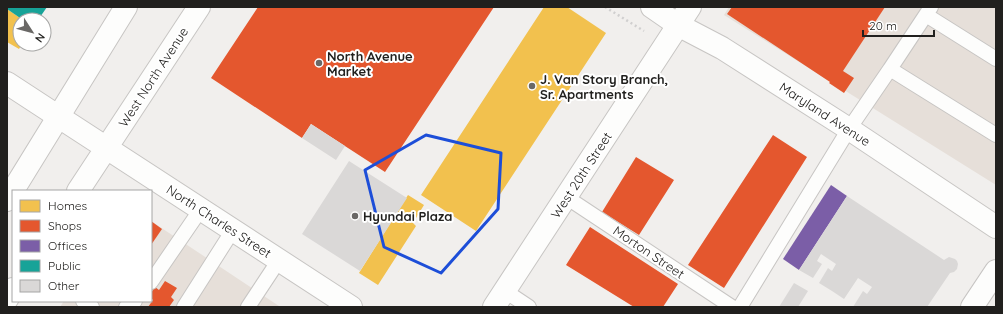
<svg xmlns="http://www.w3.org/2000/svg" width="1003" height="314" font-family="Quicksand,sans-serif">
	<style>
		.built { fill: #e6dfd9 }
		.homes { fill: #f2c14e }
		.shops { fill: #e4572e }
		.offices { fill: #7b5ea7 }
		.public { fill: #17a398 }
		.building { fill: #dad8d7 }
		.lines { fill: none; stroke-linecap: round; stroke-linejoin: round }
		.service-casing { stroke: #c7c5c3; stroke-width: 16 }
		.minor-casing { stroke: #c7c5c3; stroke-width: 24 }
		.tertiary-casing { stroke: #c7c5c3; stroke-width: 24 }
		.secondary-casing { stroke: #c7c5c3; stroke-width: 24 }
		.primary-casing { stroke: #c7c5c3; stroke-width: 24 }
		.path { stroke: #d0cfcf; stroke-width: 2.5; stroke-dasharray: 2 3; stroke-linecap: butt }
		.service { stroke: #fdfdfc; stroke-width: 14 }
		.minor { stroke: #fdfdfc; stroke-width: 22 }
		.tertiary { stroke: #fdfdfc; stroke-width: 22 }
		.secondary { stroke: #fdfdfc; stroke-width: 22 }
		.primary { stroke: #fdfdfc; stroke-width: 22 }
		.marked { fill: none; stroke: #1d4ed8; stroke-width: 3; stroke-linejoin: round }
		.poi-dot { fill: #6a6866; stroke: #fff; stroke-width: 1.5 }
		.labels { text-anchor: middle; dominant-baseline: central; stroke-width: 4; stroke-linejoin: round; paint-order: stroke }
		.poi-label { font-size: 13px; font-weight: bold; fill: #21201e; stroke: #fff; text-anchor: start }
		.street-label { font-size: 13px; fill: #21201e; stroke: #fff }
	</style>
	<rect width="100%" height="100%" fill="#f1efed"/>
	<path class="built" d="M729 7H996V185L724 15Z
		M151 221 279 306 278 307H60L64 301H151Z"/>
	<path class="homes" d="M544 7H567L606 33 476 231 421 195Z
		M7 9 23 20H20V44H22L19 49 7 42Z
		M408 195 424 205 413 223 416 226 378 285 359 273Z"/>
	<path class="shops" d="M258 7H494L385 172 311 124 302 138 211 78Z
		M732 7H885L843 71 854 78 844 93 829 83 830 82 727 14Z
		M773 135 807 157 724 288 688 265Z
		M636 157 674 180 639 235 602 212Z
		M151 221 162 229 151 245Z
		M590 227 678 284 663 307H634L566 265Z
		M165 281 177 288 171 297 174 300 169 307H148L153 300 151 298V293L155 287 159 290Z"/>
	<path class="offices" d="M831 185 847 196 799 270 783 259Z"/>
	<path class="public" d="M7 7H47L38 20H23L7 9Z"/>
	<path class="building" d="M311 124 345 146 336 160 302 138Z
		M349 161 407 198 360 271 302 234Z
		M847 196 944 260 949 257 955 259 957 261 958 264 957 269 954 272 950 273 927 307H853L863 291 867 294 872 287 858 278 844 299 832 291 819 283 828 268 832 271 836 264 821 254 817 261 822 264 813 278 799 270Z
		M794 283 808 291 798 307H779Z"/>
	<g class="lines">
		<defs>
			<path id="service" d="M931 7 890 69 996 135
				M926 15 996 59
				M566 197 732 307
				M151 282 201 209
				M505 291 529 307
				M83 301 92 307
				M126 307 135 301
				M184 307 233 230
				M248 307 279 260
				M740 307 849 129 890 69"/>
			<path id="minor" d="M494 307 690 7"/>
			<path id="tertiary" d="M972 307 996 271"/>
			<path id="secondary" d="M652 7 678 25 722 48 849 129 996 227
				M7 83 59 117"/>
			<path id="primary" d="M59 117 351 307
				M78 191 199 7
				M7 200 126 7
				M7 299 13 289"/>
		</defs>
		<use href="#service" class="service-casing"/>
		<use href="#minor" class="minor-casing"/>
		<use href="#tertiary" class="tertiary-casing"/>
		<use href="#secondary" class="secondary-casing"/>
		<use href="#primary" class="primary-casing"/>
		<path class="path" d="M605 7 644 31"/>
		<use href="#service" class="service"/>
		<use href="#minor" class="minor"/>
		<use href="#tertiary" class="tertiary"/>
		<use href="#secondary" class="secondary"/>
		<use href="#primary" class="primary"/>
	</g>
	<path class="marked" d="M426 135 501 153 498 209 441 273 384 247 365 170Z"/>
	<g class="poi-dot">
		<circle cx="319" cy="63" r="4"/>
		<circle cx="532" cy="86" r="4"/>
		<circle cx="355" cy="216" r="4"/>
	</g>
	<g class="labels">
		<g class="poi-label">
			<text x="327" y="56">North Avenue<tspan x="327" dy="15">Market</tspan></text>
			<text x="540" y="79">J. Van Story Branch,<tspan x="540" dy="15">Sr. Apartments</tspan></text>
			<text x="363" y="216">Hyundai Plaza</text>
		</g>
		<g class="street-label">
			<text transform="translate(153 77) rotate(-57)">West North Avenue</text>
			<text transform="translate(825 114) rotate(33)">Maryland Avenue</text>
			<text transform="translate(581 175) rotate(-57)">West 20th Street</text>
			<text transform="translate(219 221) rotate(33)">North Charles Street</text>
			<text transform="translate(649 252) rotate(34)">Morton Street</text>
		</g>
	</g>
	<rect width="1003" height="314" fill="none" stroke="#21201e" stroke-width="16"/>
	<rect x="12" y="190" width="140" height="112" fill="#ffffff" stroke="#a6a6a5"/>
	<rect x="20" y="200" width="20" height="12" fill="#f2c14e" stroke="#a6a6a5"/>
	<text x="48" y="210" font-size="12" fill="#21201e">Homes</text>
	<rect x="20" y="220" width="20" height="12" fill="#e4572e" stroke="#a6a6a5"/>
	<text x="48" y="230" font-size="12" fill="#21201e">Shops</text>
	<rect x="20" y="240" width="20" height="12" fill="#7b5ea7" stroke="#a6a6a5"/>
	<text x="48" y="250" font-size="12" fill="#21201e">Offices</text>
	<rect x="20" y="260" width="20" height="12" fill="#17a398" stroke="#a6a6a5"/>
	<text x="48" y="270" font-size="12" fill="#21201e">Public</text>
	<rect x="20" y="280" width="20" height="12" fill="#dad8d7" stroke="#a6a6a5"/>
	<text x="48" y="290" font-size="12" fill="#21201e">Other</text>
	<g transform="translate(32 32) rotate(126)"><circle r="19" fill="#ffffff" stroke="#a6a6a5"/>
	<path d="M0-3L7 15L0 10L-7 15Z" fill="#6a6866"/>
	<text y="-6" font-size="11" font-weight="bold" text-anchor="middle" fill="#21201e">N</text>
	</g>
	<path d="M863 30v6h71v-6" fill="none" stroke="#21201e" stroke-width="2"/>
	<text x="869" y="30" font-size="12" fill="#21201e" stroke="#ffffff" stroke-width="3" paint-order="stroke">20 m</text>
</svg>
